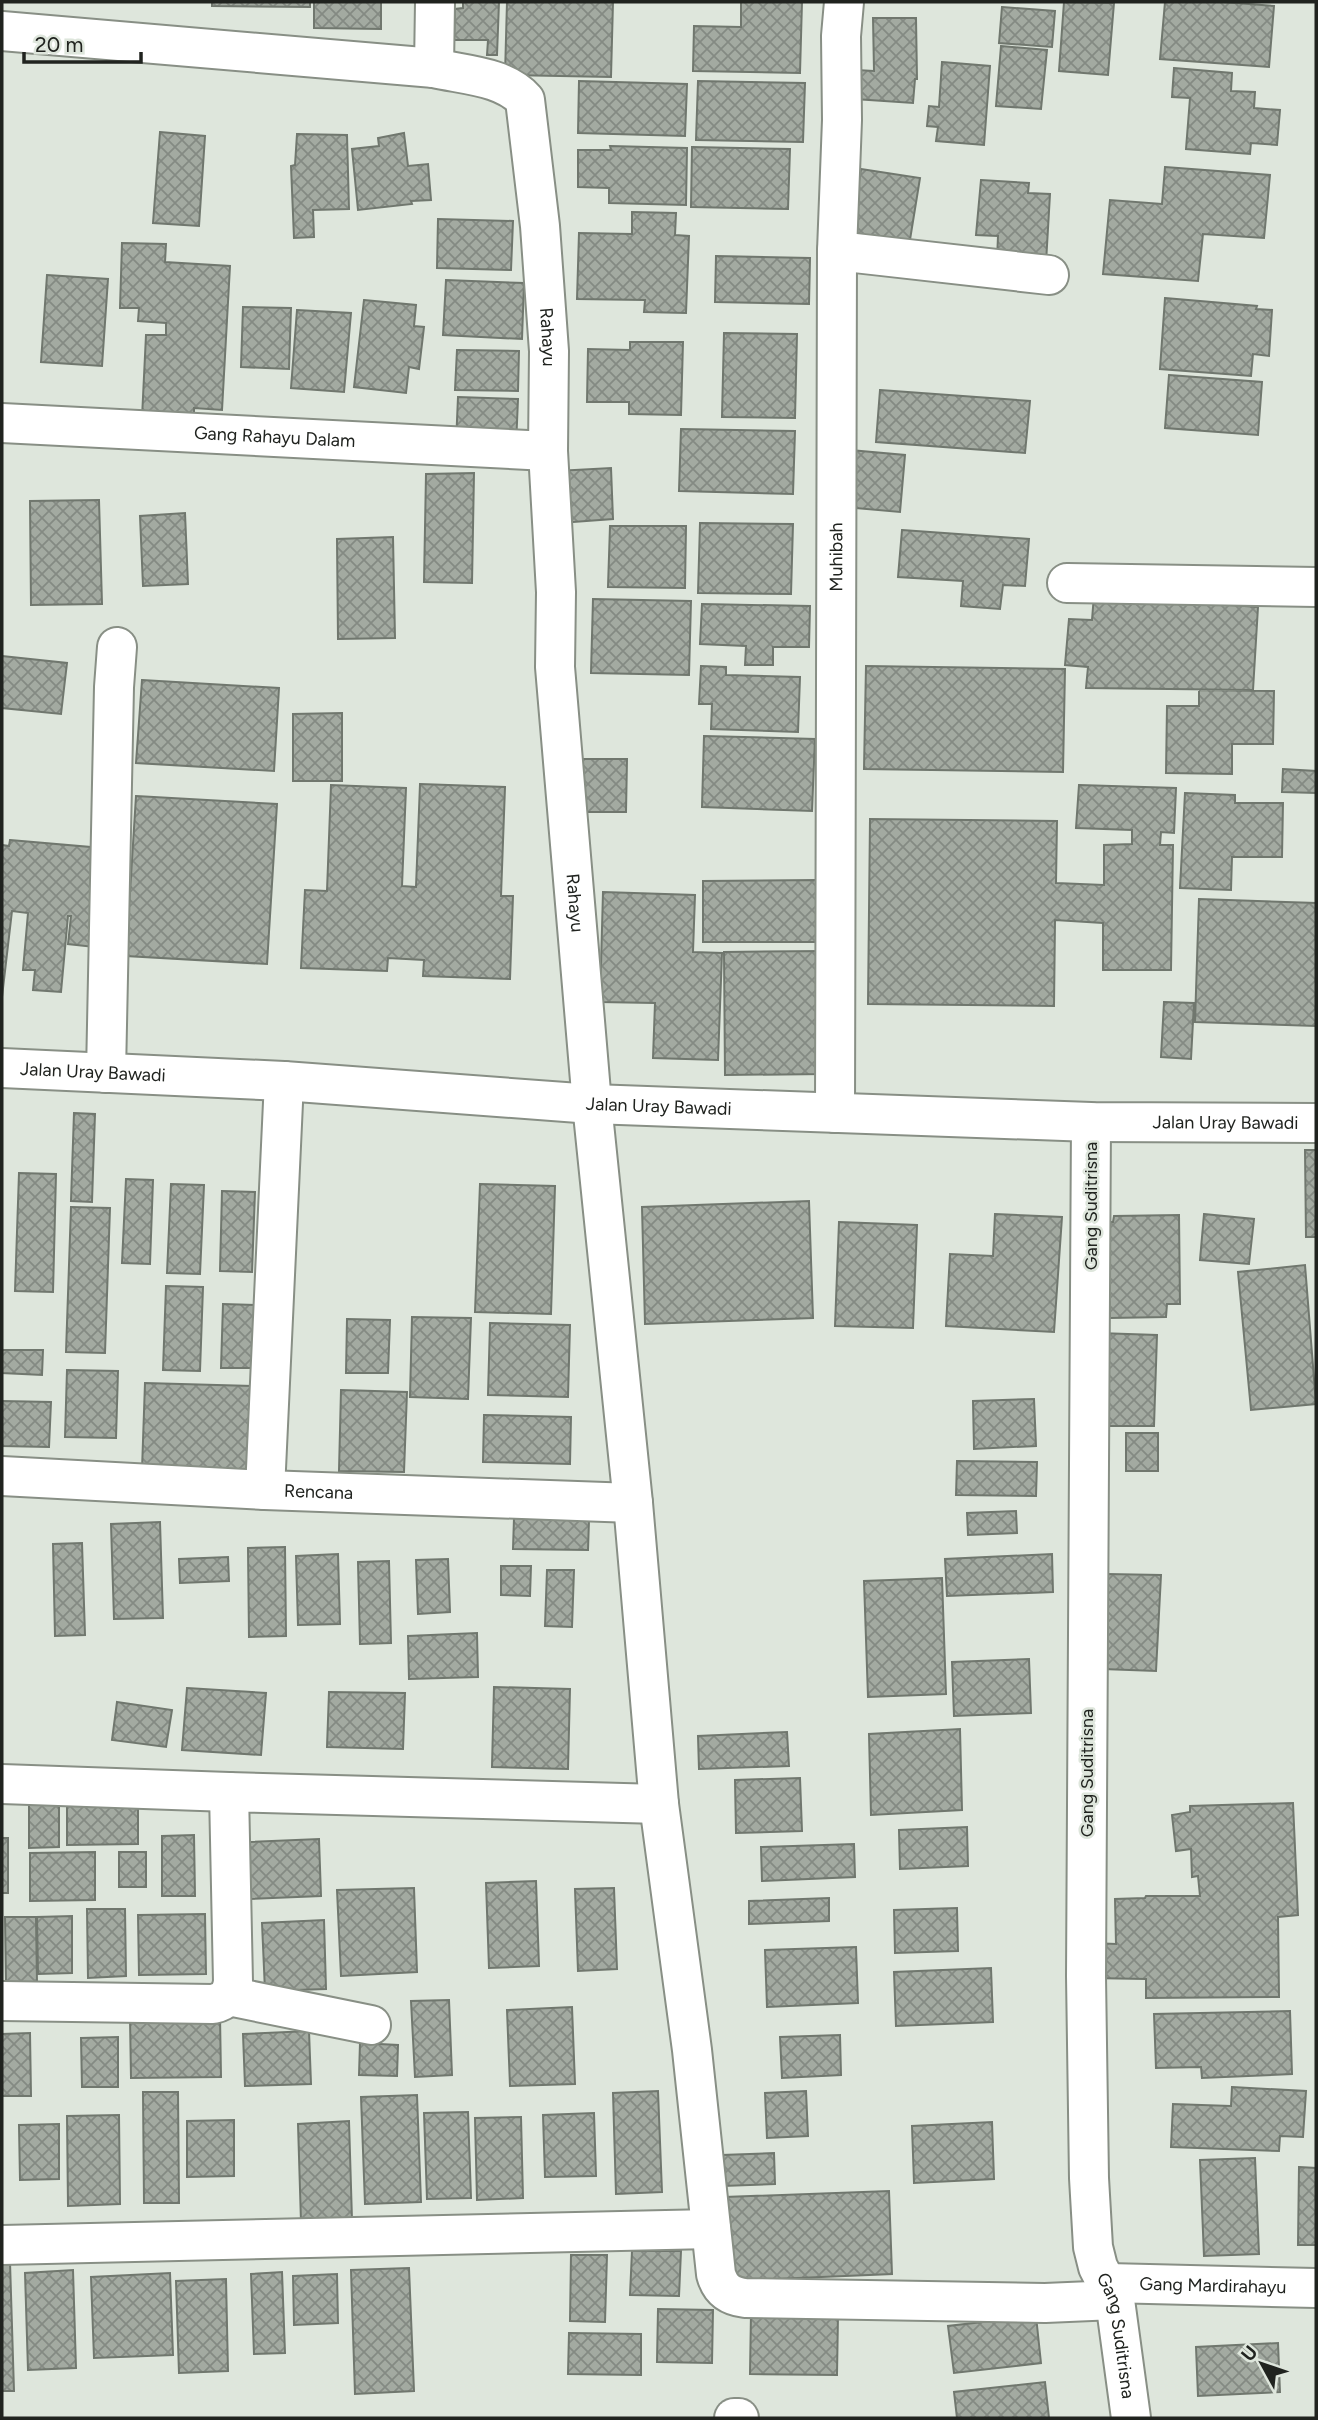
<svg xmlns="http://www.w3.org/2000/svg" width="1318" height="2420" font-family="Figtree,sans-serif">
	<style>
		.building { fill: url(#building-cross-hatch); stroke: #70776e; stroke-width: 2 }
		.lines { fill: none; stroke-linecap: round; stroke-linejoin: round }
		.minor-casing { stroke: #888f85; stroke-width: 42 }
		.tertiary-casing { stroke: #888f85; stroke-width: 42 }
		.minor { stroke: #fff; stroke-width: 38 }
		.tertiary { stroke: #fff; stroke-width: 38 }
		.labels { text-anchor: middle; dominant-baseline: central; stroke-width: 5; stroke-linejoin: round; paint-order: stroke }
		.street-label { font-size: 18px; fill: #20231f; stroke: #dee6dc }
	</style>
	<defs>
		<pattern id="building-cross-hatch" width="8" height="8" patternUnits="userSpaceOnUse" patternTransform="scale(1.75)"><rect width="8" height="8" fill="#a3aaa1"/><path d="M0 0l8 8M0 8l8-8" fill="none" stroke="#848a83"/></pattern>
	</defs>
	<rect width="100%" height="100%" fill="#dee6dc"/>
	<path class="building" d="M212 2H310V7L212 6Z
		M314 2H408H381V29L314 28Z
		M463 2H499L497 55H487L488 40H454L455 9 463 8Z
		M507 2H613L611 77 505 75Z
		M741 2H802L800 73 693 71 694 26 741 27Z
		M1064 2 1114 3 1108 75 1059 71Z
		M1165 2H1222L1274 6 1269 67 1160 59Z
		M1002 7 1055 11 1052 47 999 43Z
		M873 18H916L917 79H915L913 103 855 99 857 70 874 71Z
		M1001 46 1047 50 1041 109 996 106Z
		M942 62 990 66 984 145 936 141 938 127 927 126 929 106 939 107Z
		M1174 68 1232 73 1231 91 1255 92 1254 108 1280 110 1277 145 1251 143 1250 154 1186 149 1190 98 1172 97Z
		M579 81 687 84 685 136 578 133Z
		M698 81 805 83 803 142 696 140Z
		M160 132 205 136 199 226 153 223Z
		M404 133 408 166 428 164 431 200 411 201 412 204 358 210 352 149 379 146 378 138Z
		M297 134 347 135 349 209 313 210 314 237 294 238 291 166 295 165Z
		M610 146 687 148 686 205 609 203V188L578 187V150H611Z
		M692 147 790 149 788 209 691 207Z
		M1165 167 1270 175 1264 238 1203 234 1198 281 1103 274 1110 200 1162 204Z
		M861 169 920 178 908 252 849 243Z
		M981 180 1029 183 1028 193 1050 194 1046 263 997 260 998 236 976 235Z
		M632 212 676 213 675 235 689 236 686 313 644 312 645 300 577 299 579 233 632 234Z
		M438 219 513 221 511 270 437 268Z
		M122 243 166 244 165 262 230 266 222 410 194 408V420L142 418 146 335H166V323L138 321 139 308H120Z
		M716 256 810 258 809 304 715 302Z
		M47 275 108 279 102 366 41 362Z
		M446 280 524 283 522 339 443 335Z
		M1165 298 1257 306 1256 309 1272 310 1269 356 1253 354 1251 376 1160 369Z
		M364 300 416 305 414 326 424 327 419 369 409 367 406 393 354 387Z
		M243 307 291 308 289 369 241 367Z
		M297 310 351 313 344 392 291 388Z
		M724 333 797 334 795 418 722 417Z
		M630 342H683L681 415 629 414V402H587L588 349 630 350Z
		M457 350 519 351 518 391 455 390Z
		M1169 375 1262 382 1258 435 1165 428Z
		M880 390 1030 401 1025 453 876 442Z
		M458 397 518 399 516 446 456 444Z
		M681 429 795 431 793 494 679 491Z
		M850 450 905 455 900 512 844 507Z
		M611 468 613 519 560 523 557 471Z
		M474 473 472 583 424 582 426 474Z
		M99 500 102 604 31 605 30 501Z
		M185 513 188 584 143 586 140 516Z
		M700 523 793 524 791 594 698 593Z
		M610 526H686L685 588 608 587Z
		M902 530 1029 539 1025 586 1003 585 1000 609 961 606 963 581 898 577Z
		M393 537 395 638 338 639 337 539Z
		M1094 595 1258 607 1253 690 1086 688 1088 667 1065 665 1069 619 1092 620Z
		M593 599 691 601 689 675 591 673Z
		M702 604 810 606 809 647H773V665H745L746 646 700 644Z
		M2 656 67 663 61 714 2 708Z
		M701 666 726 667V675L800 677 798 732 711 729 712 704H699Z
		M866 666 1065 669 1063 772 864 769Z
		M142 680 279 688 274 771 136 763Z
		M1199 690 1274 691 1273 744H1232V774L1166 773 1167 706H1199Z
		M342 713V781H293V714Z
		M704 736 815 739 812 811 702 807Z
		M577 759H627L626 812H577Z
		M1283 769 1316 771V793L1282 792Z
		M420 784 505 787 501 896H513L510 979 423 976 424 960 388 958 387 971 301 968 305 890 327 891 331 785 406 788 402 886 416 887Z
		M1079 785 1176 788 1174 833 1161 832 1160 845H1173L1171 970H1103V923L1055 920 1054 1006 868 1004 870 819 1057 821 1056 883 1104 885V845L1132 844V830L1076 828Z
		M1185 793 1235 795V803H1283L1282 857H1232L1231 890 1180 888Z
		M136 796 277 804 267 964 126 956Z
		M10 840 102 848 94 947 68 944 71 916H68L61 992 33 990 35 970H23L28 913 12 911 2 997V845L9 846Z
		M817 880V942H703V881Z
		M603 892 695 895 693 952 722 953 718 1060 653 1058 655 1003 600 1002Z
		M1199 899 1316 903V1026L1195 1022Z
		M824 951 825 1074 725 1075 724 952Z
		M1164 1002 1194 1003 1191 1059 1161 1057Z
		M74 1113 95 1114 92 1202 71 1201Z
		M1305 1150H1316V1237H1306Z
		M19 1173 56 1174 53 1292 15 1291Z
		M126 1179 153 1180 150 1264 122 1263Z
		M171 1184 204 1185 200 1274 167 1273Z
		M480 1184 555 1186 551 1314 475 1312Z
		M222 1191 255 1192 252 1272 220 1271Z
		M809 1201 813 1318 645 1324 642 1207Z
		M71 1207 110 1208 105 1353 66 1352Z
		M995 1214 1062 1217 1054 1332 946 1326 950 1254 993 1256Z
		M1204 1214 1254 1219 1249 1264 1200 1260Z
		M1179 1215 1180 1304H1167L1166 1317 1110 1318V1302H1104L1103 1222H1113L1114 1216Z
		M839 1222 917 1225 913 1328 835 1326Z
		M1305 1265 1316 1404 1251 1410 1238 1272Z
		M166 1286 203 1287 200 1371 163 1370Z
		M223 1304 255 1305 253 1368H221Z
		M412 1317 471 1318 468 1399 410 1397Z
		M347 1319 390 1320 388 1373H346Z
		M490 1323 570 1325 568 1397 488 1395Z
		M1098 1333 1157 1335 1154 1426H1096Z
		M2 1350H43L42 1375 2 1373Z
		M67 1370 118 1371 116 1438 65 1437Z
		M145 1383 252 1386 249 1473 142 1470Z
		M341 1390 407 1392 404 1472 339 1471Z
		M1034 1399 1036 1446 974 1449 973 1401Z
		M2 1401 51 1402 49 1447 2 1446Z
		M484 1415 571 1417 570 1464 483 1462Z
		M1126 1433H1158V1471H1126Z
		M957 1461 1037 1462 1036 1496 956 1495Z
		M1016 1511 1017 1533 968 1535 967 1513Z
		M514 1518 589 1520 588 1550 513 1549Z
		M160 1522 163 1618 114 1619 111 1524Z
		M82 1543 85 1635 55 1636 53 1544Z
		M285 1547 286 1636 249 1637 248 1548Z
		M338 1554 340 1624 298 1625 296 1556Z
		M1052 1554 1053 1592 947 1596 945 1559Z
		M228 1557 229 1581 180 1583 179 1559Z
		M448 1559 450 1612 418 1614 416 1560Z
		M389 1561 391 1643 360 1644 358 1562Z
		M501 1566H531L530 1596 501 1595Z
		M547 1570H574L572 1627 545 1626Z
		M1107 1574 1161 1575 1156 1671 1103 1669Z
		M942 1578 946 1694 868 1697 864 1581Z
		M477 1633 478 1677 409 1679 408 1636Z
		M1029 1659 1031 1713 954 1716 952 1662Z
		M494 1687 570 1689 568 1769 492 1767Z
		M187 1688 266 1693 261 1755 182 1750Z
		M329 1692 405 1693 403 1749 327 1747Z
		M117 1702 172 1710 166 1747 112 1740Z
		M960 1729 962 1810 871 1815 869 1734Z
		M787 1732 789 1766 699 1769 698 1736Z
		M800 1778 802 1831 736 1833 735 1780Z
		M59 1797V1847L29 1848V1798Z
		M138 1803V1844L67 1845V1804Z
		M1293 1803 1298 1915 1278 1917 1279 1997 1146 1998V1979L1091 1978 1093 1943 1116 1944 1115 1899 1145 1898 1146 1896H1200L1198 1876 1192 1877 1191 1849 1176 1851 1172 1815 1190 1812V1806Z
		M967 1827 968 1866 900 1869 899 1830Z
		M194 1835 195 1896H162V1836Z
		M2 1838H8V1893H2Z
		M319 1839 321 1896 250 1899 249 1842Z
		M854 1844 855 1877 762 1881 761 1847Z
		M95 1852V1900L30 1901V1853Z
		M119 1852H146V1887H119Z
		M536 1881 539 1966 489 1968 486 1883Z
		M414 1888 417 1972 341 1976 337 1890Z
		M614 1888 617 1969 578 1971 575 1889Z
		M829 1898V1921L749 1924V1901Z
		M957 1908 958 1951 895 1953 894 1910Z
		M87 1909H125L126 1976 88 1978Z
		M205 1914 206 1974 139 1975 138 1915Z
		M72 1916V1973L38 1974 37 1917Z
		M5 1917H36L37 1982H6Z
		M324 1920 326 1989 265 1991 262 1923Z
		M856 1947 858 2003 767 2007 765 1950Z
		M991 1968 993 2022 896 2026 894 1972Z
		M449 2000 452 2075 415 2077 411 2001Z
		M572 2007 575 2084 510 2086 507 2010Z
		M1290 2011 1292 2074 1202 2078 1201 2067 1156 2068 1154 2014Z
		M220 2016 221 2077 131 2078 130 2018Z
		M309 2031 311 2084 245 2086 243 2034Z
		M30 2033 31 2096H2V2034Z
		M840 2035 841 2075 782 2078 780 2037Z
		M118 2037V2087H82L81 2038Z
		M360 2043 398 2045 397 2076 359 2075Z
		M1232 2087 1306 2091 1303 2137 1280 2136 1279 2151 1171 2147 1173 2104 1231 2106Z
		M658 2091 662 2192 616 2194 613 2093Z
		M806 2091 808 2136 767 2138 765 2093Z
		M143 2092H178L179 2203H144Z
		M417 2095 421 2202 365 2204 361 2097Z
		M468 2112 471 2198 427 2199 424 2113Z
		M594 2113 596 2176 545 2177 543 2115Z
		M119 2115 120 2204 68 2206 67 2116Z
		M521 2117 523 2198 477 2200 475 2118Z
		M234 2120V2176L187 2177V2121Z
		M349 2121 352 2220 301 2222 298 2124Z
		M992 2122 994 2179 914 2183 912 2126Z
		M59 2124V2179L20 2180 19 2125Z
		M774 2153 775 2184 723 2186 722 2155Z
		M1255 2158 1259 2254 1204 2256 1200 2160Z
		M1299 2167 1316 2168V2245H1298Z
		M889 2191 892 2274 728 2281 725 2197Z
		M632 2251H681L679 2296 630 2295Z
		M571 2255H607L605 2322 570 2321Z
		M2 2262H10L14 2391H2Z
		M409 2268 414 2391 355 2394 351 2270Z
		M73 2270 76 2368 28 2370 25 2273Z
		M282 2272 285 2353 254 2354 251 2274Z
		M170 2273 173 2355 94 2358 91 2277Z
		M337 2274 338 2323 294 2325 293 2276Z
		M226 2279 228 2371 179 2373 176 2281Z
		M658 2309 713 2310 712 2363 657 2362Z
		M751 2313 838 2315 837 2375 750 2374Z
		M1036 2316 1041 2363 954 2373 948 2326Z
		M569 2333 641 2334V2375L568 2374Z
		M1278 2343 1280 2392 1198 2396 1196 2347Z
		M1045 2382 1049 2418H957L954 2392Z"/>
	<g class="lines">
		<defs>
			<g id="minor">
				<path id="s1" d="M2 31 434 68C464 75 504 76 525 100L540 226 549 351 548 451 556 592 555 667 592 1104 633 1503 659 1804 692 2050 716 2274C720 2289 729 2296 745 2298L1045 2303 1115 2300"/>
				<path d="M434 68 435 2"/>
				<path d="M837 251 1049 275"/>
				<path id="s2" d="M2 423 548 451"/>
				<path d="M1067 583 1316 587"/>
				<path d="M106 1073 114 687 117 647"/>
				<path id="s3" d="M835 1113 837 251 842 120 841 36 844 2"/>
				<path id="s4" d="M1091 1122 1086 1976 1089 2178 1093 2247 1098 2267 1115 2300 1131 2418"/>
				<path id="s5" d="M2 1476 265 1490 633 1503"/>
				<path d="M265 1490 284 1081"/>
				<path d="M2 1784 229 1792"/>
				<path d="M228 1996 371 2025"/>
				<path d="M2 2001 213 2004C226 2001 231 1995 233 1982L229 1792 659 1804"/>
				<path d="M2 2245 711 2229"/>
				<path id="s6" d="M1108 2283 1316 2288"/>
				<path d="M734 2418H739"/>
			</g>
			<g id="tertiary">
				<path id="s7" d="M2 1068 284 1081 592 1104 1091 1122 1316 1123"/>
			</g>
		</defs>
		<use href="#minor" class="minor-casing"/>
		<use href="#tertiary" class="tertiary-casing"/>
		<use href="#minor" class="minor"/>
		<use href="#tertiary" class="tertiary"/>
	</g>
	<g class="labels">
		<g class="street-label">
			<text stroke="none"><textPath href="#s1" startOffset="770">Rahayu</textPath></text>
			<text stroke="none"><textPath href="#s2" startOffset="273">Gang Rahayu Dalam</textPath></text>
			<text stroke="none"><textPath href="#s3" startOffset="556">Muhibah</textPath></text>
			<text stroke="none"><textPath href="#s1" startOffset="1337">Rahayu</textPath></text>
			<text stroke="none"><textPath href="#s7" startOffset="91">Jalan Uray Bawadi</textPath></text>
			<text stroke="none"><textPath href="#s7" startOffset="658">Jalan Uray Bawadi</textPath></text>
			<text stroke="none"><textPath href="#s7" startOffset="1225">Jalan Uray Bawadi</textPath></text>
			<text transform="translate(1091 1206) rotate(-90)">Gang Suditrisna</text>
			<text stroke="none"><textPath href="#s5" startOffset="317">Rencana</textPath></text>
			<text transform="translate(1087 1773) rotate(-90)">Gang Suditrisna</text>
			<text stroke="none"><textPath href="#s6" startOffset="105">Gang Mardirahayu</textPath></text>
			<text stroke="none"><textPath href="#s4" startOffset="1218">Gang Suditrisna</textPath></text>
		</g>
	</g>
	<rect width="1318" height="2420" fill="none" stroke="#20231f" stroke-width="7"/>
	<g transform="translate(1262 2364) rotate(310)" stroke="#dee6dc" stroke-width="5" paint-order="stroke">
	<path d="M0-5L12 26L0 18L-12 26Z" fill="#20231f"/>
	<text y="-10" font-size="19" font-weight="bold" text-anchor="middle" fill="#20231f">U</text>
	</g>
	<path d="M24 52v10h117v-10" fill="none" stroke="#20231f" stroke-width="3.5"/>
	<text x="35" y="52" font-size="21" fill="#20231f" stroke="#dee6dc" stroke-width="5" paint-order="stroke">20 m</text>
</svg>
